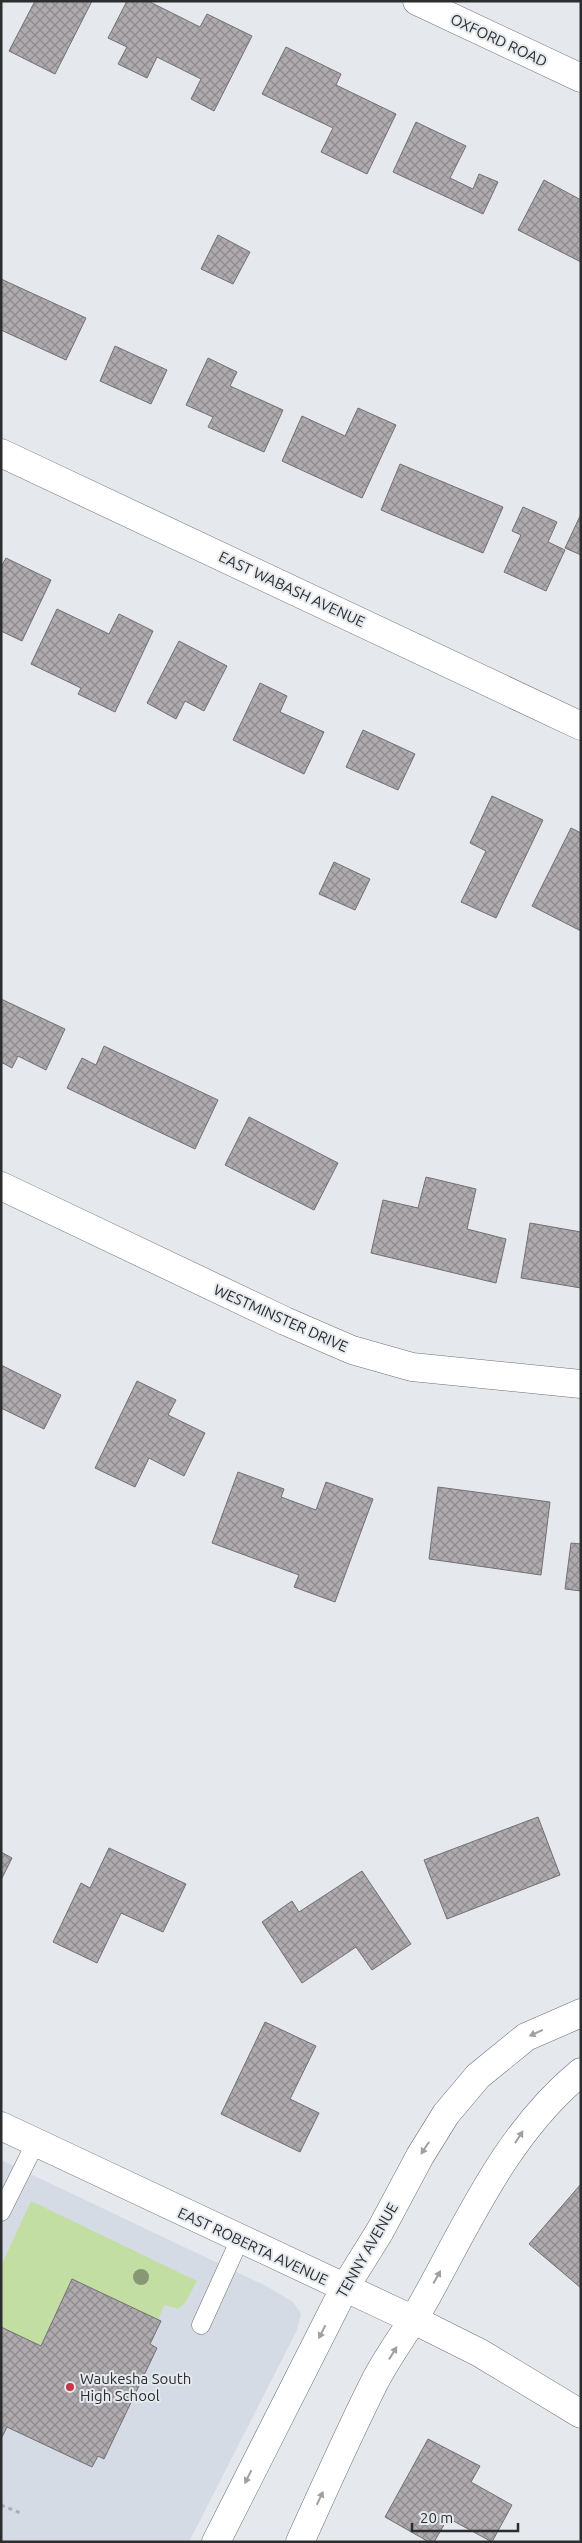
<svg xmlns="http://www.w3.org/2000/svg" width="582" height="2543" font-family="Ubuntu,sans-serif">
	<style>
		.built { fill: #d4dbe5 }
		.grass { fill: #c3dea2 }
		.building { fill: url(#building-cross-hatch); stroke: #736f72 }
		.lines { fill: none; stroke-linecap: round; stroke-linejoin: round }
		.lane-casing { stroke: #6d7073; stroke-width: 19 }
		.street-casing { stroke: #6d7073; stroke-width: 29 }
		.secondary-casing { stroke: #6d7073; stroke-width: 29 }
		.path { stroke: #abafb2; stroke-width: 3; stroke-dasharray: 4 4; stroke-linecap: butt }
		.lane { stroke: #fff; stroke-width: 18 }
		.street { stroke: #fff; stroke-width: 28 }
		.secondary { stroke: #fff; stroke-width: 28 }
		.tree { fill: #899874 }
		.oneway { fill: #a0a0a1 }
		.poi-dot { fill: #c73745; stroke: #e5e9ed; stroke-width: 2 }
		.labels { text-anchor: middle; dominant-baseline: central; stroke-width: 4; stroke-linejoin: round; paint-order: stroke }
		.street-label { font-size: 15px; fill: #2b2d2e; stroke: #e5e9ed }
		.poi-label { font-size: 15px; fill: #2b2d2e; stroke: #e5e9ed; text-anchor: start }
	</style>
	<defs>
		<pattern id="building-cross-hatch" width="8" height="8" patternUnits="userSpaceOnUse" patternTransform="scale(1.25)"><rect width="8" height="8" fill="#aeaaae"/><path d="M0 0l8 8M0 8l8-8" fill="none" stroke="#8e8b8e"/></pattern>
	</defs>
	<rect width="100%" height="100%" fill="#e5e9ed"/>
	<path class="built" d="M1 2160 268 2287 293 2302 301 2314 297 2330 189 2542H1Z"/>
	<path class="grass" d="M31 2201 197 2281 185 2303 178 2309 164 2305 158 2320 72 2279 41 2346 1 2327V2266Z"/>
	<path class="building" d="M35 1H92L55 74 9 51Z
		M127 1H148L200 27 207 14 252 36 214 111 191 99 201 79 157 57 147 78 118 64 127 47 108 38Z
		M286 47 341 74 336 85 396 114 367 174 321 152 333 128 262 94Z
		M416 122 466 146 450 178 473 189 479 174 498 182 483 214 393 172Z
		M544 180 581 200V262L518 230Z
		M218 235 250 252 233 284 201 269Z
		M1 279 86 318 66 360 1 330Z
		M115 346 167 370 151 404 100 381Z
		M208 358 237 372 230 386 283 410 264 452 208 427 213 417 186 405Z
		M358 408 396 425 362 498 282 461 302 416 345 436Z
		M400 464 503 507 483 553 381 510Z
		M523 507 557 522 548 542 565 550 546 591 504 572 521 535 512 531Z
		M581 514V555L565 548Z
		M6 558 51 580 22 641 1 631V567Z
		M57 609 109 634 119 614 153 631 115 712 78 694 81 688 31 664Z
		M179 641 227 666 204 711 185 701 176 719 147 703Z
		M260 683 287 696 280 712 324 732 304 774 233 740Z
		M363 730 415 754 398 790 346 767Z
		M492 796 543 820 496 918 461 902 486 851 470 843Z
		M571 828 581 833V931L532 906Z
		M334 862 370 879 355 910 319 894Z
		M1 999 65 1029 46 1070 18 1056 12 1068 1 1062Z
		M104 1046 218 1100 195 1149 67 1088 82 1058 96 1065Z
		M249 1117 338 1163 314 1210 225 1165Z
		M426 1177 476 1189 467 1229 506 1239 496 1283 371 1253 383 1200 418 1208Z
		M530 1223 581 1232V1288L521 1278Z
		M1 1365 61 1395 44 1429 1 1408Z
		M137 1381 176 1400 168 1415 205 1433 184 1476 149 1458 135 1487 95 1468Z
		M238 1472 284 1489 281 1497 316 1510 326 1482 373 1499 335 1602 294 1587 299 1575 212 1543Z
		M438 1487 550 1502 541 1575 429 1559Z
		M571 1543 581 1544V1591L565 1589Z
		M538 1817 560 1875 447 1919 424 1860Z
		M109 1848 186 1884 163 1932 121 1913 97 1963 53 1942 81 1883 90 1888Z
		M1 1852 12 1858 1 1880Z
		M362 1871 411 1944 372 1970 356 1947 302 1983 262 1922 292 1901 299 1912Z
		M265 2022 316 2046 290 2099 319 2113 300 2152 221 2114Z
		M581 2184V2288L529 2244Z
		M72 2279 161 2321 150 2344 157 2348 104 2459 98 2456 92 2467 7 2427 1 2439V2327L41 2346Z
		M428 2439 480 2466 471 2482 512 2505 492 2542 448 2518 434 2542H429L385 2517Z"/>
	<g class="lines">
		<defs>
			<path id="lane" d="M1 2212 36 2142
				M201 2325 240 2239"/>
			<path id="street" d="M417 1 581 78
				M1 453 581 726
				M1 1186 285 1321 352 1350 412 1367 581 1384"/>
			<path id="secondary" d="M1 2126 414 2320 480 2353 581 2414
				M216 2542 344 2289 380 2231 420 2156 446 2114 478 2076 526 2037 581 2013
				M300 2542C324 2489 348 2435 374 2383 389 2353 411 2326 427 2296 471 2216 509 2131 581 2072"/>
		</defs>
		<use href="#lane" class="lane-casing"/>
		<use href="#street" class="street-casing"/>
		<use href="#secondary" class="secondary-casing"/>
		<path class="path" d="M1 2505 23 2514"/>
		<use href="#lane" class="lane"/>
		<use href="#street" class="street"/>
		<use href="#secondary" class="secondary"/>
	</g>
	<circle class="tree" cx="141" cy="2277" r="8"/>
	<defs><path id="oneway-solid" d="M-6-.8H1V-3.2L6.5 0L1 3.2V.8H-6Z" transform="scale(1.25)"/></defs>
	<g class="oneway">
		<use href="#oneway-solid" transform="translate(536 2033) rotate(156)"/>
		<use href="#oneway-solid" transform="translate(519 2137) rotate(-57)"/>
		<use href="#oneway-solid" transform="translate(425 2148) rotate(123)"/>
		<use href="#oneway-solid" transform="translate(437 2277) rotate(-61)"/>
		<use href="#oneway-solid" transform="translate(322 2332) rotate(117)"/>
		<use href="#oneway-solid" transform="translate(393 2353) rotate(-58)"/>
		<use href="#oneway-solid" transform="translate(248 2477) rotate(117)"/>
		<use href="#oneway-solid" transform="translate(320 2498) rotate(-65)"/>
	</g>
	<circle class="poi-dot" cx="70" cy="2387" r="5"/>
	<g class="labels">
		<g class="street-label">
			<text transform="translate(499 40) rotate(25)">OXFORD ROAD</text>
			<text transform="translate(292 589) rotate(25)">EAST WABASH AVENUE</text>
			<text transform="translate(281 1318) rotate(24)">WESTMINSTER DRIVE</text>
			<text transform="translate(253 2246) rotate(25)">EAST ROBERTA AVENUE</text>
			<text transform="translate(367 2250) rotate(-60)">TENNY AVENUE</text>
		</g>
		<g class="poi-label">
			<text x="80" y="2378">Waukesha South<tspan x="80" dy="17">High School</tspan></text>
		</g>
	</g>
	<rect width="582" height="2543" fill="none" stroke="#2b2d2e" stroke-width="5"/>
	<path d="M412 2523v8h106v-8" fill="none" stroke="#2b2d2e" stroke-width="2.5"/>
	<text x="420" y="2523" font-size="15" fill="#2b2d2e" stroke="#e5e9ed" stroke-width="4" paint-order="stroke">20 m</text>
</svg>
